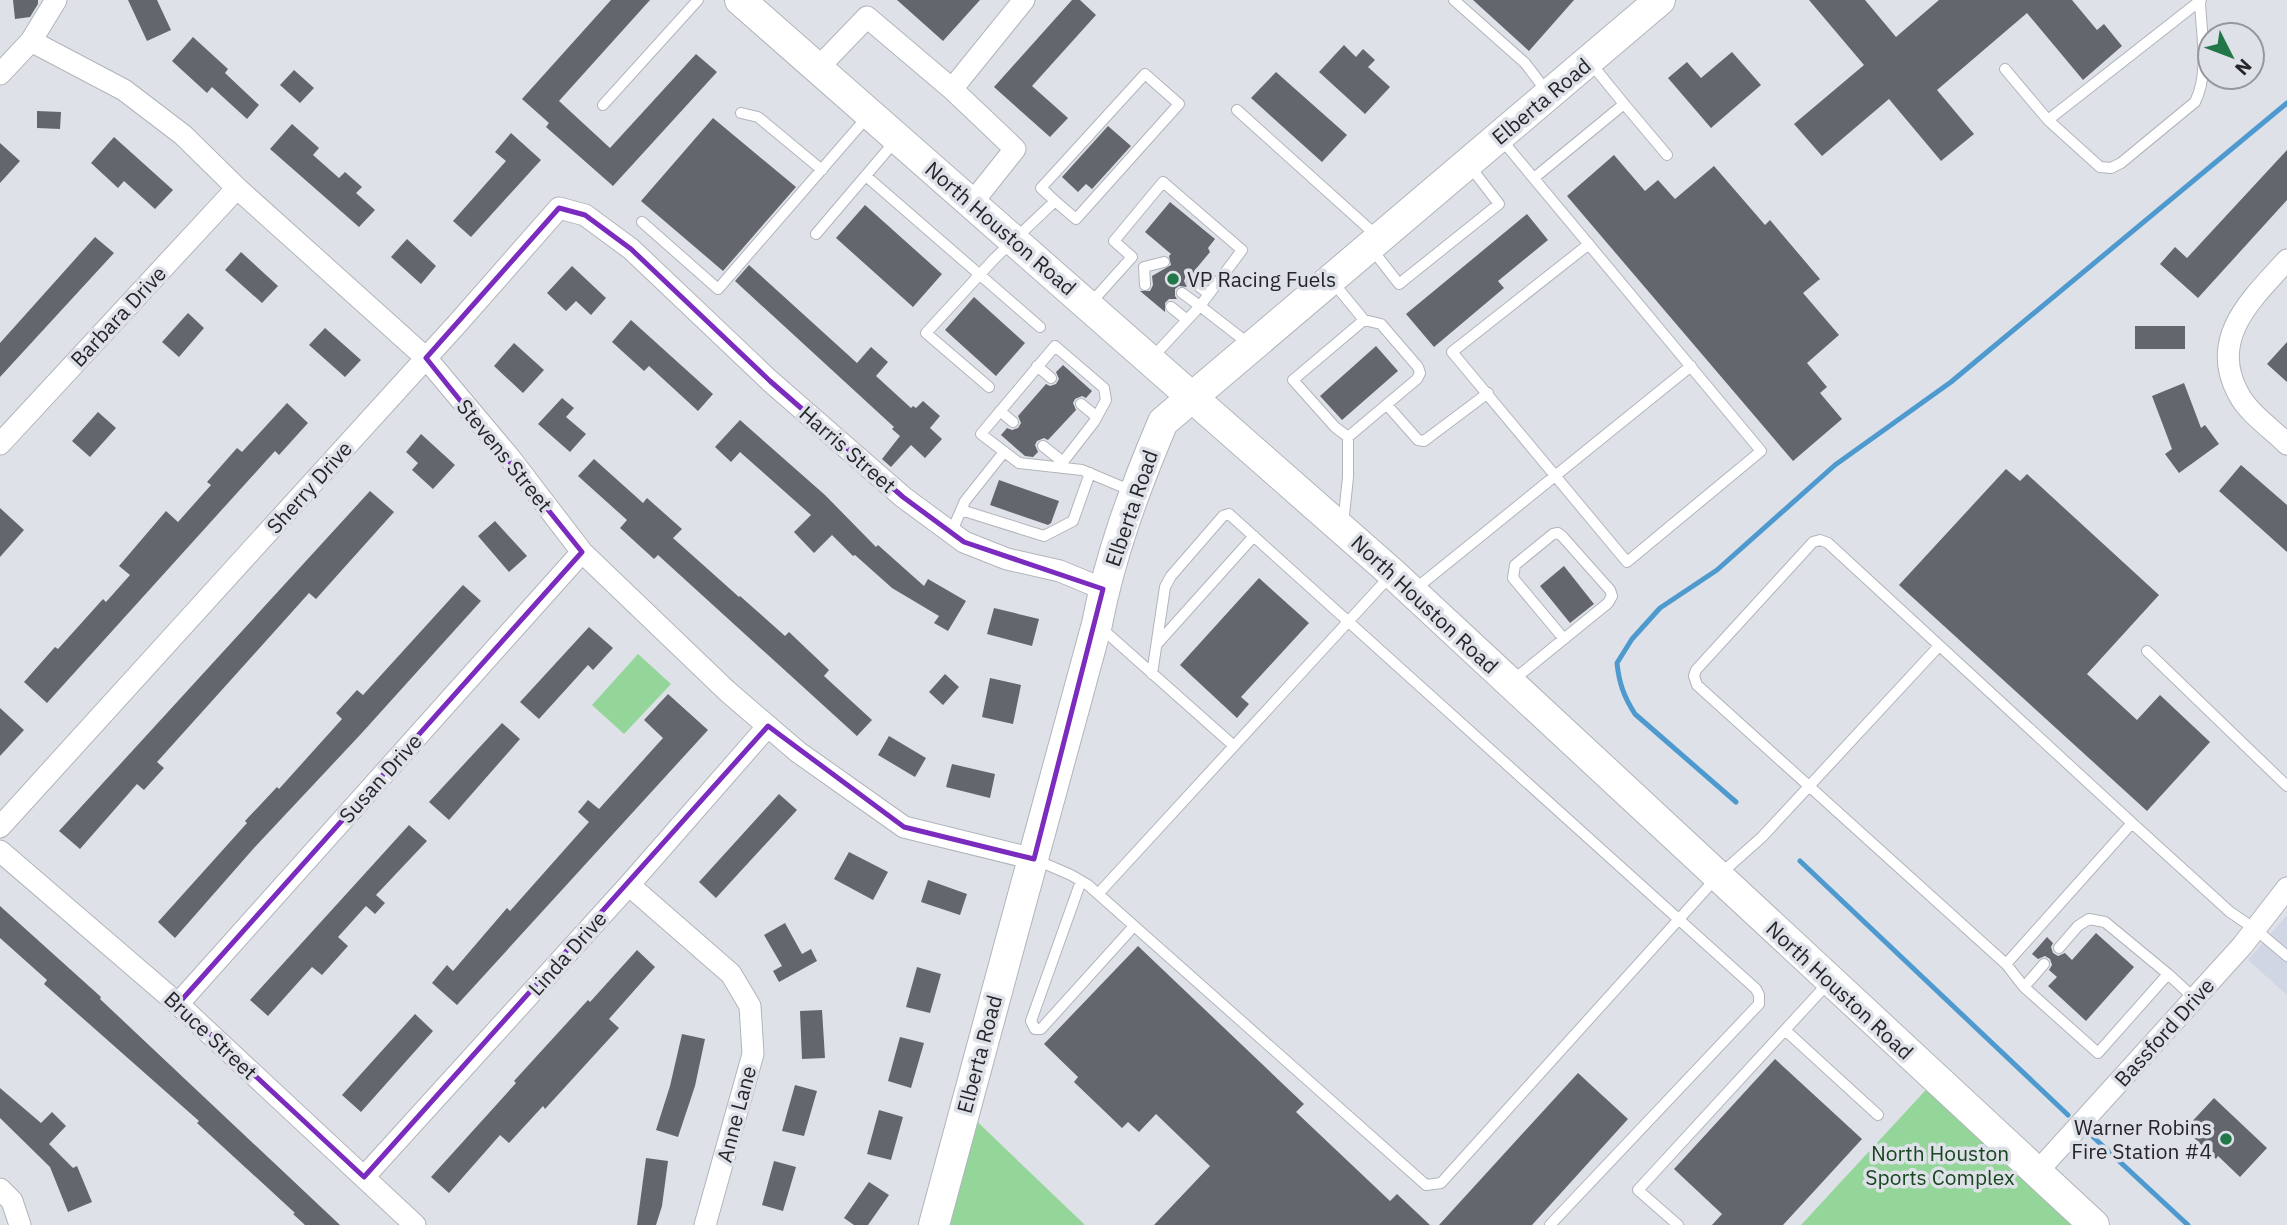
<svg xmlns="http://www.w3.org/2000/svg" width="2287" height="1225" font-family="'IBM Plex Sans',sans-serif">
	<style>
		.built { fill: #d0d6e4 }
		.green { fill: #94d599 }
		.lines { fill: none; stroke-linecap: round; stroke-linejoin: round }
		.stream { stroke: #4e9acf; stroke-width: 5 }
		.building { fill: #63666c }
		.lane-casing { stroke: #b1b4bb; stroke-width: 12 }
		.street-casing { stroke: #b1b4bb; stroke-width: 23 }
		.secondary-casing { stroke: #b1b4bb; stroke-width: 32 }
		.lane { stroke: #fff; stroke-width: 10 }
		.street { stroke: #fff; stroke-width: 21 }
		.secondary { stroke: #fff; stroke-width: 30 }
		.marked { fill: none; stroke: #7b2cbf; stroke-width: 5; stroke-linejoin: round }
		.poi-dot { fill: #227749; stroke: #dee2e8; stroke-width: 2.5 }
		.labels { text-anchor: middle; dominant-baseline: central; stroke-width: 7; stroke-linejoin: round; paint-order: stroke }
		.street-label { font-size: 21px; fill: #252629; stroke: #dee2e8 }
		.poi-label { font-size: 21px; fill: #252629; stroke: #dee2e8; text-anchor: start }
		.park-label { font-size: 21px; fill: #18461f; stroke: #dee2e8 }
	</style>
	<rect width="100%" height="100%" fill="#dee2e8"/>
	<path class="built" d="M2287 915V995L2248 960Z"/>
	<path class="green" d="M638 654 671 684 624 734 592 705Z
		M1936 1079 2094 1225H1801Z
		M965 1110 1085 1225H933Z"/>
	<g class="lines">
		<path class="stream" d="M1736 802 1635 714C1624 697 1619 683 1617 663L1632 639 1660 608 1717 570 1835 465 1951 382 2287 103
			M1800 861 2068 1115
			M2091 1135 2188 1225"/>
	</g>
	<path class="building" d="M13 0H38V4L30 17 15 19Z
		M128 0H157L171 30 147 41Z
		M611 0H650L559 101 610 148 696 54 717 72 613 186 546 127 549 123 522 99Z
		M897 0H980L943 41Z
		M1072 0H1080L1096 15 1032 86 1068 118 1050 137 994 87Z
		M1473 0H1574L1529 51Z
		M1809 0H1865L1896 37 1939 0H2072L2097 30 2104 24 2122 46 2083 80 2027 13 1937 90 1974 134 1941 161 1889 99 1822 156 1794 124 1864 65Z
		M193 37 228 69 225 73 259 105 247 119 212 87 207 93 172 61Z
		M1344 45 1356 57 1363 49 1375 60 1368 67 1390 87 1365 114 1319 72Z
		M1732 52 1761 85 1711 128 1668 78 1687 62 1701 78Z
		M294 70 314 88 300 103 280 85Z
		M1276 72 1347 135 1322 162 1251 98Z
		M37 111 61 112 60 129 37 128Z
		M713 118 796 187 723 271 641 201Z
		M292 124 319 148 313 155 339 178 345 172 362 187 356 193 375 210 359 227 270 149Z
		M1108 126 1131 146 1092 189 1086 184 1078 192 1062 177Z
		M511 133 541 160 471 237 453 221 506 161 495 152Z
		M114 137 173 190 155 209 124 181 118 188 91 163Z
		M0 143 20 161 0 183Z
		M2287 150V200L2198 298 2160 264 2175 247 2187 258Z
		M1614 155 1645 191 1658 180 1675 199 1714 166 1765 225 1770 220 1820 279 1803 293 1839 335 1807 363 1827 387 1820 393 1842 419 1793 461 1567 196Z
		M1170 202 1215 239 1208 248 1210 252 1195 270 1198 273 1197 275 1192 273 1186 276 1184 281 1187 287 1179 286 1175 289V296L1177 299H1169L1165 303V312L1140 291H1150L1153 285 1152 276 1171 265 1169 256 1171 254 1145 232Z
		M865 205 942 274 913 307 836 238Z
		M1527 214 1548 240 1498 281 1504 288 1434 347 1406 314Z
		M95 237 114 253 0 377V343Z
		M407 239 436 266 421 284 391 257Z
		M241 252 278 286 262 303 225 270Z
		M749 265 857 363 871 347 888 362 876 376 911 408 913 406 916 408 923 401 940 416 930 428 942 439 925 458 911 445 891 467 882 459 900 436 892 429 894 427 735 281Z
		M572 266 606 298 591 315 576 301 566 311 547 293Z
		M974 297 1025 343 996 376 945 330Z
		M188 313 204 328 179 357 162 342Z
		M631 320 713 394 698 411 649 366 644 371 612 342Z
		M2135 326H2185V349H2135Z
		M325 328 361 360 345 377 309 345Z
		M2287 342V382L2267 364Z
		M514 343 544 370 523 393 494 366Z
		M1376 346 1398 371 1342 420 1320 396Z
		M1063 365 1092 391 1086 398 1082 396 1075 399 1073 403 1076 410 1048 440 1044 438 1037 441 1035 445 1038 452 1033 457 1025 456 1001 435 1007 428 1012 430 1018 428 1021 423 1018 416 1046 384 1050 386 1056 384 1059 379 1056 372Z
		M2184 383 2201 428 2205 425 2219 444 2179 473 2165 454 2172 449 2152 396Z
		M562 398 574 408 566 417 586 434 570 452 538 424Z
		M287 403 308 423 279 455 275 451 47 703 24 682 55 647 58 649 103 599 106 602 130 575 119 566 166 511 178 522 211 485 207 482 237 448 242 452Z
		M98 412 116 428 90 457 72 441Z
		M740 420 825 495 876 547 878 545 924 586 928 579 966 601 948 631 934 623 939 616 892 588 855 555 853 556 832 535 814 553 794 532 811 515 740 452 731 462 715 447Z
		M421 434 455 465 433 489 412 470 418 463 406 452Z
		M594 459 643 503 647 498 682 529 673 538 739 597 740 596 785 636 789 632 829 670 824 676 872 720 857 736 658 555 654 559 620 528 627 520 578 476Z
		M2241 465 2287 505V552L2219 491Z
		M2006 469 2020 481 2027 474 2159 595 2087 674 2137 720 2160 695 2210 742 2147 811 1899 585Z
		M999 480 1059 501 1051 523 1048 525 990 505Z
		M370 491 394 512 316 599 309 593 157 762 164 768 144 790 137 784 80 849 59 831Z
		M0 508 24 530 0 557Z
		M495 521 527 556 509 572 478 536Z
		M1564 566 1594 604 1570 623 1540 586Z
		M1259 578 1309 623 1241 697 1249 704 1237 718 1180 665Z
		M463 585 481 601 360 735 254 848 175 938 158 922 247 823 245 821 277 787 279 789 342 719 336 713 357 690 363 695Z
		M994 608 1039 619 1032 646 987 634Z
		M589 627 613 648 593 670 588 665 539 719 520 702Z
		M945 674 959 687 943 705 929 692Z
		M990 678 1021 685 1013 724 982 717Z
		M668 694 708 730 457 1005 432 983 447 965 453 971 507 908 510 911 589 822 578 812 588 800 599 809 663 738 644 720Z
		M0 708 24 730 0 756Z
		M502 723 520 739 449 820 429 802Z
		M889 736 926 758 915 777 878 755Z
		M952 764 995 774 990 798 946 787Z
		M779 794 797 810 716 898 699 882Z
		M409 825 427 841 376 895 385 903 375 914 366 906 338 937 348 946 322 975 312 967 268 1016 250 1000Z
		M849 852 888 872 873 900 834 879Z
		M928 880 967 894 960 915 921 902Z
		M0 906 101 997 100 999 340 1225H305L293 1214 295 1213 197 1123 199 1121 44 984 47 980 0 938Z
		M785 923 802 954 811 949 817 961 779 982 773 971 782 966 764 935Z
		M2096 933 2134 967 2086 1021 2048 986 2057 977 2049 970 2052 965 2050 959 2045 956 2038 959 2032 954 2047 937 2053 943 2051 947 2053 953 2058 956 2065 953 2072 960Z
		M1138 946 1304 1104 1296 1112 1390 1201 1397 1194 1430 1225H1154L1210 1166 1156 1114 1139 1132 1128 1122 1122 1128 1074 1082 1078 1077 1044 1044Z
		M637 950 655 967 609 1019 619 1028 545 1109 543 1106 509 1143 500 1135 449 1193 431 1177 516 1083 514 1081 545 1047 588 1000 590 1002Z
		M917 967 941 974 930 1013 906 1007Z
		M822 1010 825 1058 802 1059 800 1011Z
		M415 1014 433 1031 361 1112 342 1095Z
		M682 1034 705 1039 695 1086 678 1137 656 1130 670 1086Z
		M900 1037 924 1043 911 1088 888 1081Z
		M1775 1059 1862 1139 1783 1225H1712L1722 1214 1674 1169Z
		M1578 1073 1628 1119 1532 1225H1439Z
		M795 1085 817 1091 804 1136 782 1131Z
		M0 1088 41 1123 52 1112 66 1126 49 1144 73 1168 77 1166 92 1202 68 1212 50 1167 0 1118Z
		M2214 1098 2267 1148 2240 1177 2218 1156 2216 1159 2185 1129Z
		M879 1110 903 1117 891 1160 867 1154Z
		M646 1158 668 1161 662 1206 656 1225H637Z
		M774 1161 796 1167 783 1211 762 1205Z
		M869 1182 889 1195 868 1225H854L844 1218Z"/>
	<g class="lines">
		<defs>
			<path id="lane" d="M1454 0 1525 63 1547 92
				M2005 69 2048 120 2201 0
				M1624 104 1667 155
				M603 105 698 0
				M1237 110 1377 236
				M741 113 758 117 822 170
				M2048 120 2100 167 2111 168 2121 163 2195 102C2210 72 2201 34 2200 1
				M1501 139C1588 243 1675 347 1761 451L1627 562 1452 352 1589 244
				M866 176 1040 327
				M1534 178 1624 104 1589 61
				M642 222 718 289 868 116
				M816 234 896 140
				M1371 248 1399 284 1499 204 1469 165
				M1192 281 1209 294
				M1332 281 1364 320 1381 324 1418 367 1420 373 1417 379 1348 437
				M1145 285 1144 267 1164 262
				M1089 305 1132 257 1114 241 1163 182 1242 250 1200 306 1182 293
				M1171 307 1187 320
				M1151 359 1200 306 1249 344
				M1037 366 1051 378
				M989 387 926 333 995 258 1055 201 1076 219 1179 104 1145 74 1041 188 1055 201
				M1081 404 1097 417
				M1387 405 1418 440 1424 441 1488 393
				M1000 411 1013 422
				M1043 446 1063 462
				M1059 467 1094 422 1106 400 1104 388 1055 346 981 434 1019 463 1082 470 1132 491
				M961 510 1044 536 1073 521 1090 473
				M1343 525 1348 477V437L1335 427 1293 380 1364 320
				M951 533 965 501 1004 452
				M1820 540 1828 543 2132 823 2006 964 1697 685 1694 676 1696 670 1813 542Z
				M1414 590 1691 366
				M1100 627 1234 746
				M1158 643 1254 536
				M2147 651 2287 786
				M1152 674 1165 587 1171 576 1223 516 1229 514 1756 989 1759 995V1004L1550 1225
				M1512 681 1608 603 1612 596 1610 590 1562 536 1558 533 1553 534 1515 565 1513 578 1564 639
				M2132 823 2230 912 2255 929 2287 956
				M1034 859 1071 875 1088 885 1426 1185 1441 1183 1717 877 1762 837 1939 646
				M1081 881 1031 1021 1035 1029H1041L1134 926
				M1098 894 1391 575
				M2059 948 2078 926 2089 919 2105 922 2168 974
				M2006 964 2024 987 2098 1053 2168 974 2194 998
				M2024 987 2044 964
				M1785 1030 1878 1115
				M1678 1225 1638 1190 1830 981"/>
			<path id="street" d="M31 41 124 90 183 135 237 188 426 358 510 458 582 552 727 691 798 752 904 827 1034 859
				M818 68 867 17 952 89 1015 149 972 203
				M0 74 31 41 56 0
				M952 89 1024 0
				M2287 260C2253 298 2208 337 2238 393 2248 413 2271 428 2287 444
				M0 444 237 188
				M0 827 457 324 559 208 585 215 631 249 770 381 903 497 964 542 1007 559 1060 571 1103 589
				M0 851 178 1004 415 1225
				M629 885 731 974 750 1006 753 1054 705 1225
				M178 1004 582 552
				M2037 1172 2242 946 2287 888
				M364 1177 629 885 768 726
				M0 1189 12 1201 20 1225"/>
			<path id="secondary" d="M740 0 1392 573 2094 1225
				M934 1225C987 1024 1043 825 1097 624 1110 555 1135 488 1163 422L1660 0"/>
		</defs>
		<use href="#lane" class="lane-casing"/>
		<use href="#street" class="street-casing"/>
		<use href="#secondary" class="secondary-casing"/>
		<use href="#lane" class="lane"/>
		<use href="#street" class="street"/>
		<use href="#secondary" class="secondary"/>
	</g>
	<path class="marked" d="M559 208 585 215 631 249 770 381 903 497 964 542 1103 589 1034 859 904 827 768 726 364 1177 178 1004 582 552 426 358Z"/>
	<g class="poi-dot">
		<circle cx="1173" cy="279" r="7"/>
		<circle cx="2226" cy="1139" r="7"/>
	</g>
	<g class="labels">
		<g class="street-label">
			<text transform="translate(1541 101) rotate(-40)">Elberta Road</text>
			<text transform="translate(1001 228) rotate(41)">North Houston Road</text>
			<text transform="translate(118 316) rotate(-47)">Barbara Drive</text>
			<text transform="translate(848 449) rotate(41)">Harris Street</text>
			<text transform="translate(505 455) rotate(51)">Stevens Street</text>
			<text transform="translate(309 487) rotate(-48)">Sherry Drive</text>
			<text transform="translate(1131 508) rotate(-71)">Elberta Road</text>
			<text transform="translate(1425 604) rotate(43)">North Houston Road</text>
			<text transform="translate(380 778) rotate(-48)">Susan Drive</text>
			<text transform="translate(567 953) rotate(-48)">Linda Drive</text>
			<text transform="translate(1840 990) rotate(43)">North Houston Road</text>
			<text transform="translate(2164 1032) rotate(-48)">Bassford Drive</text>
			<text transform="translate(211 1035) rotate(43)">Bruce Street</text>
			<text transform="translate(979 1054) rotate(-75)">Elberta Road</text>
			<text transform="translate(736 1114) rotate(-75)">Anne Lane</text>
		</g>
		<g class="poi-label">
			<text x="1187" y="279">VP Racing Fuels</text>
			<text x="2212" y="1127" text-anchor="end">Warner Robins<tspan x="2212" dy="24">Fire Station #4</tspan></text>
		</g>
		<g class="park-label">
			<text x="1940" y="1153">North Houston<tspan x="1940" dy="24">Sports Complex</tspan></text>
		</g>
	</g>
	<g transform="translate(2231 56) rotate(132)"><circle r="33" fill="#dee2e8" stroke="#94979c" stroke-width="2"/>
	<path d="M0-5L12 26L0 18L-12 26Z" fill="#227749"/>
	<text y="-10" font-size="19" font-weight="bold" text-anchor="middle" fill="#252629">N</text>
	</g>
</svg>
